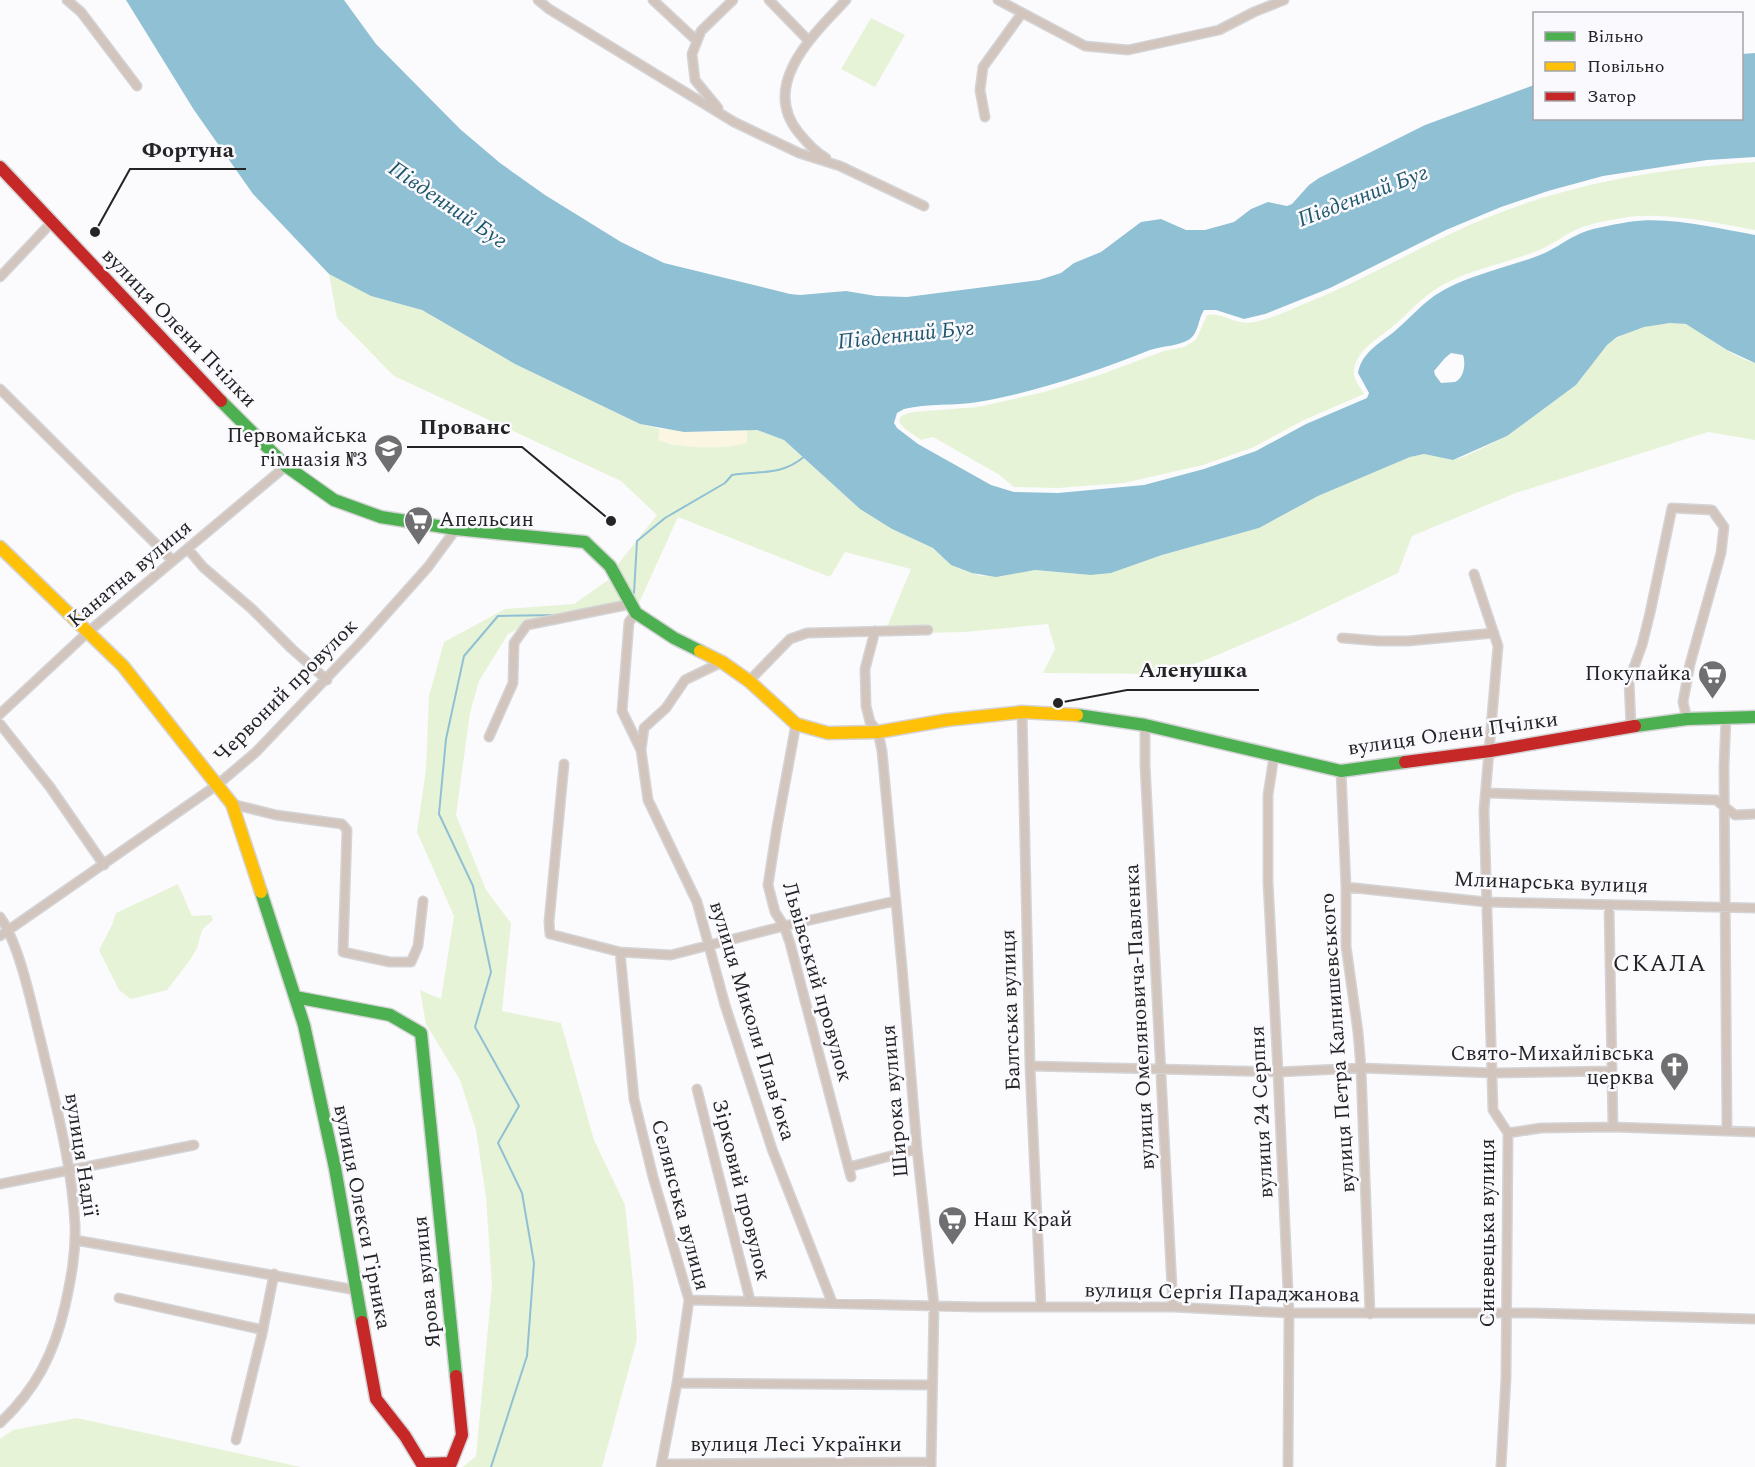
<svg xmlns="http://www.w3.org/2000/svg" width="1755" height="1467" font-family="Spectral,serif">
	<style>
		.green { fill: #e7f3d7 }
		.sand { fill: #fbf6e2 }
		.water { fill: #90c0d4; fill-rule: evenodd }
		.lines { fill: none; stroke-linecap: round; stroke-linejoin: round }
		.stream { stroke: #90c0d4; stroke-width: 2 }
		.street-casing { stroke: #d4d4d6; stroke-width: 11 }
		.fast-casing { stroke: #d4d4d6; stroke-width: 15 }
		.slow-casing { stroke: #d4d4d6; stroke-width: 15 }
		.jam-casing { stroke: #d4d4d6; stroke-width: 15 }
		.street { stroke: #d2c5be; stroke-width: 8 }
		.fast { stroke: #4caf50; stroke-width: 12 }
		.slow { stroke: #ffc107; stroke-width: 12 }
		.jam { stroke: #c62828; stroke-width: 12 }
		.labels { text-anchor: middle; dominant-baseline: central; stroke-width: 5; stroke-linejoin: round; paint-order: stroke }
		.street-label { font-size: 21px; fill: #242426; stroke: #fafafe }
		.poi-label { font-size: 21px; fill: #242426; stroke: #fafafe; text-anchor: end }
		.water-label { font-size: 22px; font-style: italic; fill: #1f576b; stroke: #fafafe }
		.quarter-label { font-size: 24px; letter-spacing: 1.5px; fill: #242426; stroke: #fafafe }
		.leader { fill: none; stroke: #242426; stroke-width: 2 }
		.callout-dot { fill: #242426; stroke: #fafafe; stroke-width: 2 }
		.callout-label { font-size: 22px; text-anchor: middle; font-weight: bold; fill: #242426; stroke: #fafafe; stroke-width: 5; stroke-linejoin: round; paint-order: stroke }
	</style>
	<rect width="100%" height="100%" fill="#fbfbfd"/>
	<path class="green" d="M871 18 905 35 875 87 841 69Z
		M1755 162V230C1714 223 1670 212 1628 217 1612 220 1591 223 1575 230 1563 236 1552 245 1539 250 1503 265 1462 270 1430 293 1416 303 1405 317 1392 327 1378 339 1357 349 1354 370 1353 380 1360 386 1364 394L1304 420 1254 447 1203 465 1124 483 1058 488 1014 487 998 474 933 437 921 440 905 429 899 422 901 416 912 412 978 407 1044 392 1102 374 1164 351 1184 347 1196 340 1207 315C1223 312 1234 326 1255 322 1273 318 1290 310 1306 303 1355 284 1399 258 1446 236 1543 188 1648 169 1755 162Z
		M329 274 371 296 422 310 515 364 640 424 660 429 659 440 673 445 747 443V430H757L784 440 860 509 892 529 933 548 951 565 981 576 1035 570 1091 575 1111 573 1162 555 1259 528 1318 496 1410 457 1424 454 1453 460 1464 457 1507 436 1576 385C1587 373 1594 357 1607 345 1624 329 1674 315 1695 328 1714 341 1732 357 1755 363V440L1708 432 1516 493 1412 536 1398 573 1295 622 1203 661 1164 674 1043 673 1055 649 1048 624 965 632 884 634 911 569 845 552 830 577 678 517 639 603 635 604 615 568 657 515 621 481 394 376 337 318Z
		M608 580 619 590 626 607 531 623 508 634 479 681 470 713 456 815 486 890 511 923 502 1011 561 1023 594 1140 625 1205 633 1282 637 1339 602 1467H463L476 1456 492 1285 486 1197 476 1130 460 1080 426 1024 420 990 441 999 454 916 417 832 426 769 429 696 444 642 505 609 574 604Z
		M178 884 192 916 211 915 213 920 202 930 197 948 190 960 167 990 131 999 119 990 99 950 112 925 116 913Z
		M77 1418 301 1467H0V1439L13 1430Z"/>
	<path class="sand" d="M660 429 713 432 747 430V443C718 450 687 449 658 440Z"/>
	<path class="water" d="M126 0H344L376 44 460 129 500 163 545 195 621 242 664 263 790 294 800 295 846 291 876 296 907 297 1039 280 1061 273 1074 263 1101 252 1141 222 1161 219 1186 230H1205L1234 222 1251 209 1268 202 1287 206 1292 204 1309 185 1319 178 1425 125 1534 85V118H1742V54L1755 53V157L1707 160 1603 176 1548 191 1501 207 1446 230 1330 288 1265 314 1244 319 1216 310H1204C1198 319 1199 332 1190 339 1180 346 1162 346 1150 350 1094 372 1037 392 978 402 954 406 928 403 904 409L897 413 894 423 897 428 918 444 991 485 1014 492 1058 493 1144 485 1204 469 1256 451 1306 424 1367 398 1369 393 1358 373C1362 351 1381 343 1396 330 1409 319 1420 306 1434 296 1466 275 1504 269 1540 255 1553 250 1563 242 1575 236 1590 228 1612 225 1628 222 1670 216 1714 228 1755 235V363L1727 350 1686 324 1670 323 1644 327 1617 337 1607 345 1576 385 1507 436 1453 460 1424 454 1410 457 1318 496 1259 528 1162 555 1111 573 1091 575 1035 570 996 577 972 573 951 565 933 548 892 529 860 509 784 440 757 430 684 432 640 424 515 364 422 310 371 296 329 274 253 194 194 110ZM1451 353 1463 355C1466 364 1464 378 1455 382L1441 383 1435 375 1434 371 1445 358Z"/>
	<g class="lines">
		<path class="stream" d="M634 593 637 541 665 518 725 483 732 475C761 470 780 477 805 456
			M491 1467 527 1356 534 1263 522 1193 498 1143 519 1106 475 1027 491 972 473 886 439 814 446 739 464 656 498 616 559 615"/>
		<defs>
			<path id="street" d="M67 0 81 12 137 86
				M538 0 549 9 734 122 799 153 840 166 924 206
				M653 0 697 41
				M769 0 808 40
				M998 0 1085 46 1128 50 1219 30 1254 12 1284 0
				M718 108 695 80 692 54 701 31 733 0
				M985 117 980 90 983 67 1022 13
				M826 158C815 152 807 143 799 133 759 85 814 34 846 0
				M0 277 51 223
				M0 389 173 561
				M188 549 203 567 252 609 292 649 327 680
				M1474 574 1498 646 1484 810 1493 1110 1508 1133 1506 1378 1501 1467
				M636 613 629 622 622 711 641 750 648 800 697 902 725 1005 772 1149 832 1302
				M875 631 865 669 866 706 870 722 878 732 882 751 902 967 917 1149 934 1305 931 1467
				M1342 638 1379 641H1408L1494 633
				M749 681 790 639 807 633 928 630
				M1022 712 1030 1066 1041 1307
				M0 714 88 632 286 466
				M1726 718 1724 767 1727 1130
				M0 724 50 787 104 865
				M796 724 777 827 768 885 775 912 784 926 790 943 851 1177
				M1145 725V765L1173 1307
				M1631 726 1629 681 1642 645 1650 613 1672 508 1712 510 1724 527 1721 553 1690 664 1683 702 1687 719
				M489 737 513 683 514 643 527 625 631 604
				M641 750 644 728 666 708 685 680 722 662
				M1274 756 1268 795V882L1278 1072 1289 1313 1288 1467
				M564 764 549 922 550 934 620 952 671 955 784 926 895 901
				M1341 771 1346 887V946L1358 1032 1361 1068 1370 1314
				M1487 793 1716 800 1735 815 1755 814
				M232 804 276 815 342 824 347 830 343 952 390 962H411L418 946 423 901
				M1346 887 1486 902 1755 908
				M1609 905 1613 1127
				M0 917C20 945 32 1007 41 1042 55 1102 72 1163 75 1225 76 1253 71 1279 65 1306 54 1354 36 1389 0 1423
				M0 936 217 785 256 752 361 642 428 567 456 529
				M620 952 634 1099 653 1177 689 1300 677 1383 661 1467
				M1030 1066 1278 1072 1361 1068 1493 1073 1612 1071
				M697 1089 750 1300
				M1508 1133 1541 1128 1613 1127 1755 1132
				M849 1167 917 1149
				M0 1184 194 1145
				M75 1240 356 1290
				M119 1298 263 1330
				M689 1300 977 1307H1173L1289 1313H1533L1755 1319
				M677 1383 932 1385
				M236 1440 262 1334 274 1274
				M662 1464 930 1462"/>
			<path id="fast" d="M221 401 286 466 334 500 381 517 456 529 585 542 610 566 636 613 674 638 700 651
				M1077 715 1145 725 1341 771 1405 762
				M1635 726 1687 719 1755 717
				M261 892 304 1025 335 1168 362 1322
				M295 997 390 1015 421 1033 456 1376"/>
			<path id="slow" d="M0 547 123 666 232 804 261 892
				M700 651 722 662 749 681 796 724 828 733 878 732 947 720 1022 712 1077 715"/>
			<path id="jam" d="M0 167 221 401
				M1405 762 1490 751 1635 726
				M362 1322 376 1399 405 1436 422 1464 451 1463 462 1435 456 1376"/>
		</defs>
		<use href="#street" class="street-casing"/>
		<use href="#fast" class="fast-casing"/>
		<use href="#slow" class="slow-casing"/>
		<use href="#jam" class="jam-casing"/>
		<use href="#street" class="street"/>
		<use href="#fast" class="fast"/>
		<use href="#slow" class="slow"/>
		<use href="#jam" class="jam"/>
	</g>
	<defs>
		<symbol id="school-pin" viewBox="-11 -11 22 30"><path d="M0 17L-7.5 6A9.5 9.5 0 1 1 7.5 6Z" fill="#6f6f71" stroke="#fafafe"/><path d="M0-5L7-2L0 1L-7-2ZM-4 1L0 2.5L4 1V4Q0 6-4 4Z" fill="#fff"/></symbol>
		<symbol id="supermarket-pin" viewBox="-11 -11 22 30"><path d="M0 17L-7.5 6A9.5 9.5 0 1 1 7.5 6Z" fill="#6f6f71" stroke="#fafafe"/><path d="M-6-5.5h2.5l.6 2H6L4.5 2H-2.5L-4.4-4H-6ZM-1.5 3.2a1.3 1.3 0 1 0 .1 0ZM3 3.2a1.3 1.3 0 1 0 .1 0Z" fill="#fff"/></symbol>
		<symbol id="church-pin" viewBox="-11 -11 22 30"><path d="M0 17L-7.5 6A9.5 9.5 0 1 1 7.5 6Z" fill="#6f6f71" stroke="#fafafe"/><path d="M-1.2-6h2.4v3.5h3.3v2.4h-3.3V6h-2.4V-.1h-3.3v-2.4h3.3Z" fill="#fff"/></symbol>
	</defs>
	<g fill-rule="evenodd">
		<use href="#school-pin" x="372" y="432" width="33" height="45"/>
		<use href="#supermarket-pin" x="402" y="504" width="33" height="45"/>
		<use href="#supermarket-pin" x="1696" y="658" width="33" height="45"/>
		<use href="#church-pin" x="1658" y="1050" width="33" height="45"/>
		<use href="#supermarket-pin" x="936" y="1204" width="33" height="45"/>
	</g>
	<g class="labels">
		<g class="street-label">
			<text transform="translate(179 328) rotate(46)">вулиця Олени Пчілки</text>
			<text transform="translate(130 574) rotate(-40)">Канатна вулиця</text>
			<text transform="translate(286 691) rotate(-45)">Червоний провулок</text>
			<text transform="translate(1453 734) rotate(-8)">вулиця Олени Пчілки</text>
			<text transform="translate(1551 883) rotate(2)">Млинарська вулиця</text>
			<text transform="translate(817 982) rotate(74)">Львівський провулок</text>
			<text transform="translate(1011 1010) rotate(-92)">Балтська вулиця</text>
			<text transform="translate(1140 1017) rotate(-93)">вулиця Омеляновича-Павленка</text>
			<text transform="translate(752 1021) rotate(73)">вулиця Миколи Плавʼюка</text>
			<text transform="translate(1338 1043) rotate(-94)">вулиця Петра Калнишевського</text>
			<text transform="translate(895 1101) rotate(-95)">Широка вулиця</text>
			<text transform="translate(1262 1112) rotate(-93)">вулиця 24 Серпня</text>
			<text transform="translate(81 1155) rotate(81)">вулиця Надії</text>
			<text transform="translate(741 1190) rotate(76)">Зірковий провулок</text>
			<text transform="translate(680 1205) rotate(75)">Селянська вулиця</text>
			<text transform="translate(362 1217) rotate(79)">вулиця Олекси Гірника</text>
			<text transform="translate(1488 1233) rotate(-90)">Синевецька вулиця</text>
			<text transform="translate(427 1282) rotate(-96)">Ярова вулиця</text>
			<text transform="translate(1222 1293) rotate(1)">вулиця Сергія Параджанова</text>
			<text x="796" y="1445">вулиця Лесі Українки</text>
		</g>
		<g class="poi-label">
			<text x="367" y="436">Первомайська<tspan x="367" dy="24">гімназія №3</tspan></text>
			<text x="439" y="520" text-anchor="start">Апельсин</text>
			<text x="1691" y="674">Покупайка</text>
			<text x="1654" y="1054">Свято-Михайлівська<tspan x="1654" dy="24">церква</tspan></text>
			<text x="973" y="1220" text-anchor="start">Наш Край</text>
		</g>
		<g class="water-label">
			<text transform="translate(1363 196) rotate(-21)">Південний Буг</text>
			<text transform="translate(448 205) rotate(34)">Південний Буг</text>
			<text transform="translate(906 335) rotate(-6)">Південний Буг</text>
		</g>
		<g class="quarter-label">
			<text x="1660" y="964">СКАЛА</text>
		</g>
	</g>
	<path class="leader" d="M95 232L130 169H246M611 521L522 447H407M1058 703L1127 690H1259"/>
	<g class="callout-dot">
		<circle cx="95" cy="232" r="6"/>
		<circle cx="611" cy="521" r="6"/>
		<circle cx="1058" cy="703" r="6"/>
	</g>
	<g class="callout-label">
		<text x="188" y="157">Фортуна</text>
		<text x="465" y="434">Прованс</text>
		<text x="1193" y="677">Аленушка</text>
	</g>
	<rect x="1533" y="12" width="210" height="108" fill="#fafafe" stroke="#a4a4a8" stroke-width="1.5"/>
	<rect x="1545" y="32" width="30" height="9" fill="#4caf50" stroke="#a4a4a8" stroke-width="1.5"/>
	<text x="1587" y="42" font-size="18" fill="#242426">Вільно</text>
	<rect x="1545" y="62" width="30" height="9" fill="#ffc107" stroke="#a4a4a8" stroke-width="1.5"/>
	<text x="1587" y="72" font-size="18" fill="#242426">Повільно</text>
	<rect x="1545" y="92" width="30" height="9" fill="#c62828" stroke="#a4a4a8" stroke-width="1.5"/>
	<text x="1587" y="102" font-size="18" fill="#242426">Затор</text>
</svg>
